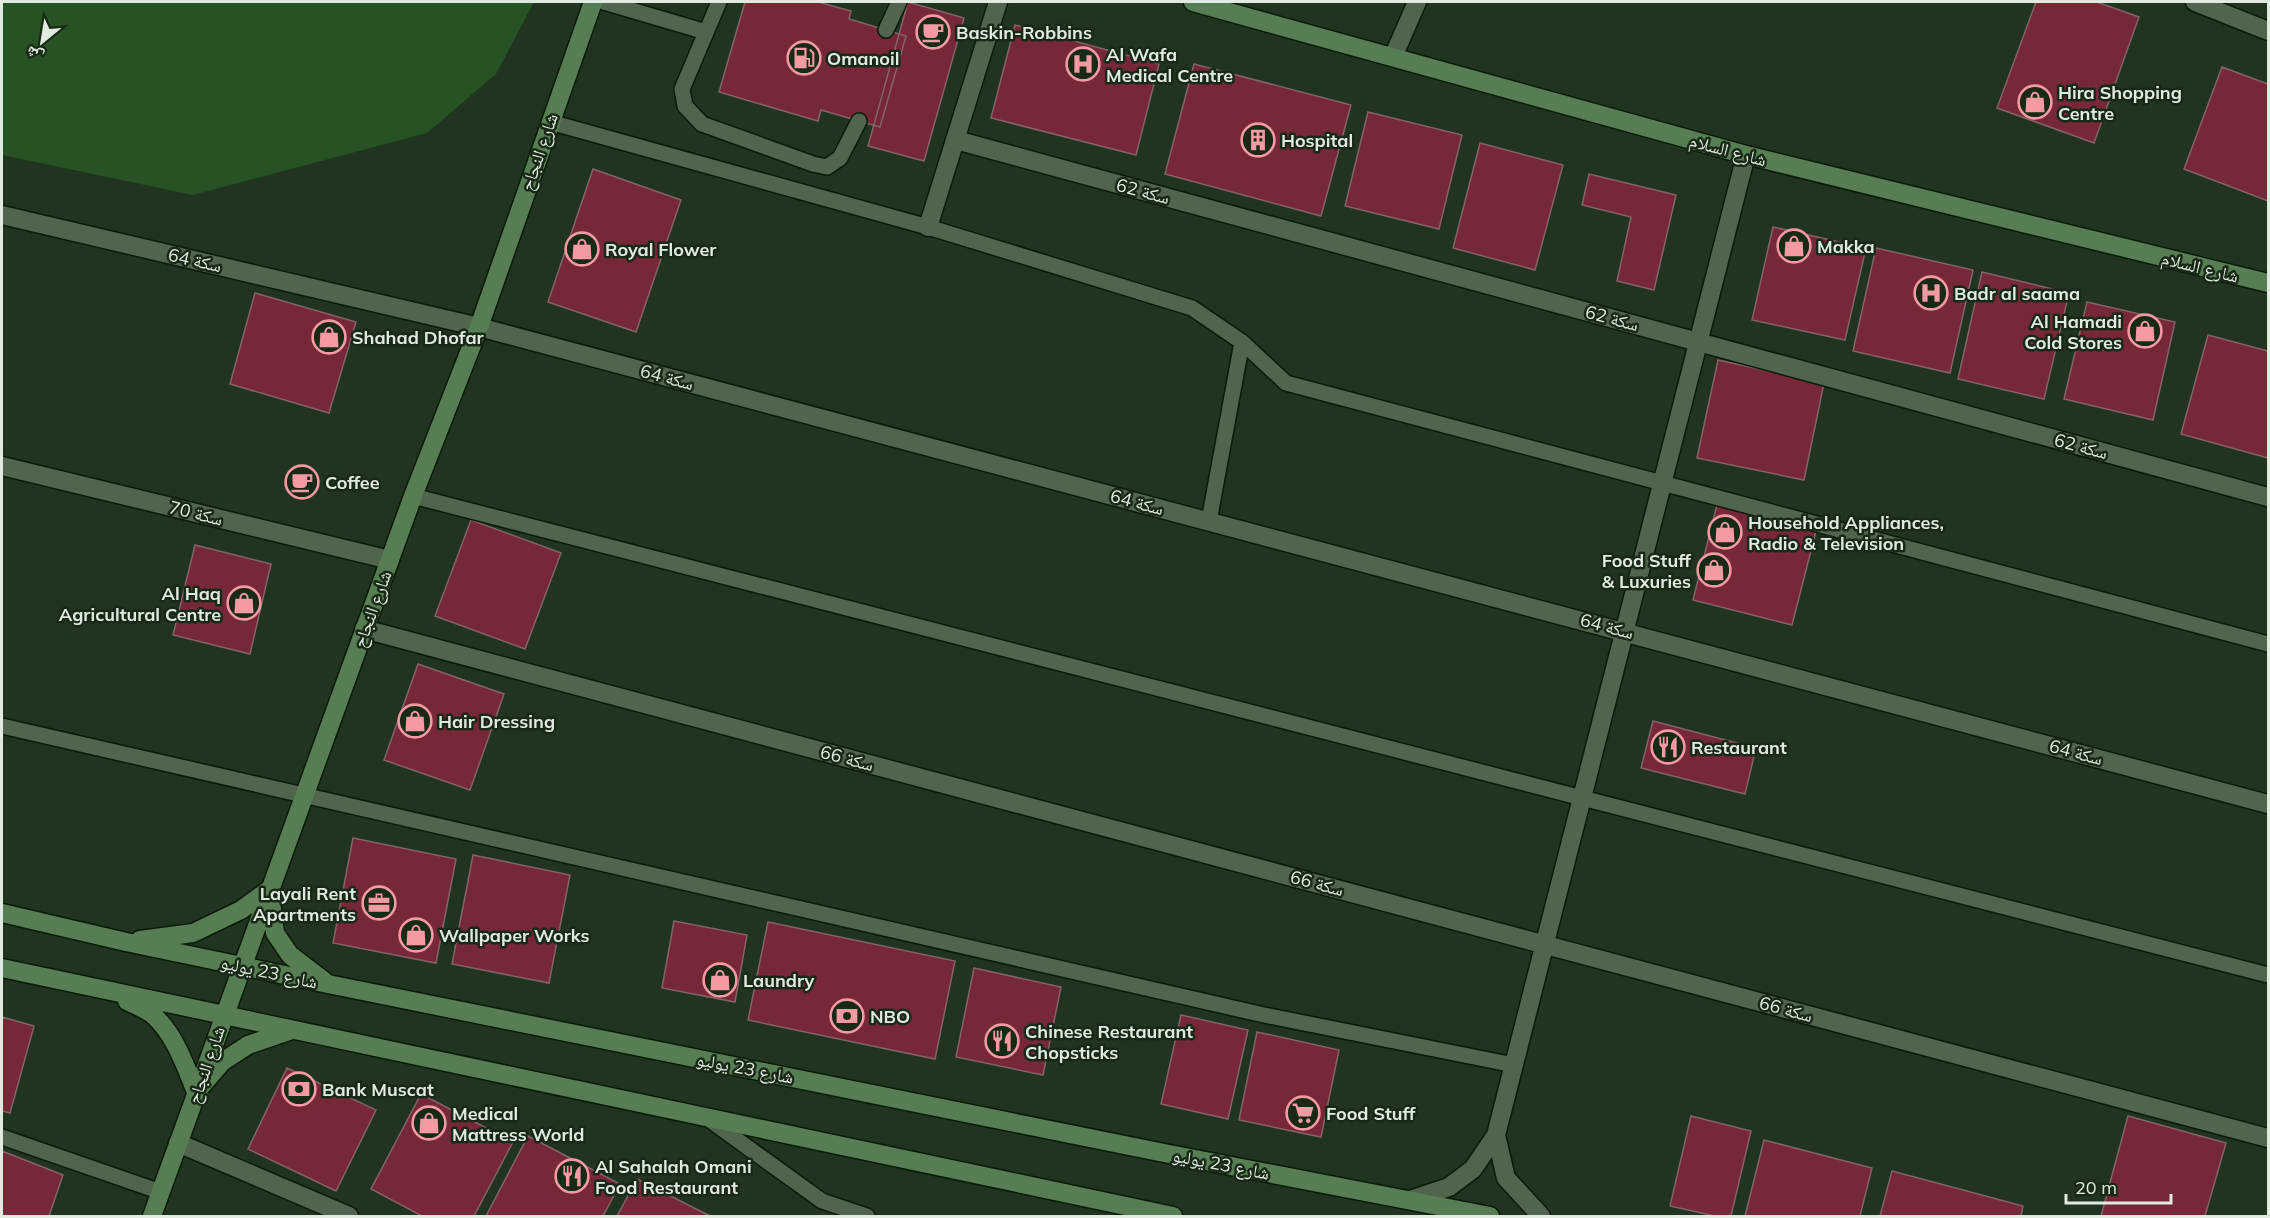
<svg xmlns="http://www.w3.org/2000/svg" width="2270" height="1218" font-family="Mulish,'Noto Naskh Arabic',sans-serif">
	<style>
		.green { fill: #275223 }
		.building { fill: #762837; stroke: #846366; stroke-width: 1.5 }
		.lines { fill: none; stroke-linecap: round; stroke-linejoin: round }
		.lane-casing { stroke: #0a1b08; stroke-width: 18 }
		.street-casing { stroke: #0a1b08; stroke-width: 21 }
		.secondary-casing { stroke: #0a1b08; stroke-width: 21 }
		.lane { stroke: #50644e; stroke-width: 15 }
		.street { stroke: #50644e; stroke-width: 18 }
		.secondary { stroke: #577d54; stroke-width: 18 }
		.labels { text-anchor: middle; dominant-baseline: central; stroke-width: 5; stroke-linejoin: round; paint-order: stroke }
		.poi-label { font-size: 18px; font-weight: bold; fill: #dfebde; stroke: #182a16; text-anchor: start }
		.street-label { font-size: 18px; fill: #dfebde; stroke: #182a16 }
	</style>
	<rect width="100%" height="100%" fill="#21341f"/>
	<path class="green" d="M2 2H534L496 74 427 133 193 195 2 155Z"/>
	<path class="building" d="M745 2H818L851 11 849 19 906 36 880 127 821 110 818 121 719 92Z
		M908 2 964 18 924 161 868 146Z
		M2036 2H2097L2139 17 2094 143 1997 108Z
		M1015 25 1159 64 1136 155 991 118Z
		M1194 64 1351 105 1321 216 1165 174Z
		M2222 67 2268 84V201L2184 169Z
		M1368 112 1462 135 1439 229 1345 206Z
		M1480 143 1563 165 1535 270 1453 248Z
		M593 169 681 200 636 332 548 302Z
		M1589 174 1676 195 1654 290 1617 281 1631 217 1582 205Z
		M1773 227 1866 248 1845 340 1752 320Z
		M1876 248 1973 270 1950 373 1853 351Z
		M1982 272 2069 293 2044 399 1958 379Z
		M255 293 356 322 329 413 230 384Z
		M2087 302 2175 322 2153 420 2064 399Z
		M2208 335 2268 351V458L2181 434Z
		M1718 360 1824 383 1804 480 1697 458Z
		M1717 505 1816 531 1792 625 1693 600Z
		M471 520 561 553 525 649 435 616Z
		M195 545 271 564 250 654 173 635Z
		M418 664 504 694 470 790 384 760Z
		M1653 721 1756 748 1745 794 1641 768Z
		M353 838 456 859 436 963 333 943Z
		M473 855 570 875 549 983 452 964Z
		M674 921 747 935 735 1002 662 988Z
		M768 922 955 961 935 1059 748 1020Z
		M974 968 1061 987 1043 1075 956 1057Z
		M1181 1015 1248 1030 1228 1119 1161 1104Z
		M2 1017 34 1026 10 1113 2 1111Z
		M1257 1032 1339 1050 1321 1137 1239 1120Z
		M287 1068 376 1110 336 1191 248 1149Z
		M421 1094 513 1142 474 1216H422L371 1189Z
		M1691 1116 1751 1131 1731 1216H1715L1670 1206Z
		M2128 1116 2226 1143 2205 1216H2101Z
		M528 1136 620 1184 603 1216H486Z
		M1764 1140 1872 1168 1860 1216H1745Z
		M2 1151 63 1175 49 1216H2Z
		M1892 1171 2023 1206 2021 1216H1880Z
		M637 1179 710 1216H617Z"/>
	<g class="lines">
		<defs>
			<path id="lane" d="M604 2 706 32
				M719 2 682 89 685 106 702 124 813 164 827 167 840 158 859 121
				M886 30 899 2
				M550 122 928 227 1192 308 1242 342 1286 383 2268 644
				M413 496 2268 975
				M1209 521 1242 342
				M2 726 1264 1015 1514 1065
				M707 1118 822 1201 867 1216
				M2 1137 161 1192"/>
			<path id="street" d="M2195 2 2268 31
				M1393 57 1417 2
				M956 140 2268 497
				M2 215 479 327 2268 804
				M928 227 998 2
				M2 466 390 560
				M364 629 2268 1138
				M1496 1135 1506 1178 1541 1216
				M178 1143 349 1216
				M1410 1200 1449 1187 1473 1169 1496 1135 1746 155"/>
			<path id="secondary" d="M1193 2 1746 155 2268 283
				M270 893 275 933 290 955 324 981
				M2 913 126 942 328 984 1164 1153 1490 1216
				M140 940 193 933 241 910 270 889
				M2 968 1173 1216
				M127 1001C135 1005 145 1009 152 1014 175 1034 185 1065 196 1092L222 1062 248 1045 292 1030
				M152 1216 413 496 479 327 593 2"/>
		</defs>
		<use href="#lane" class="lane-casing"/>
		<use href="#street" class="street-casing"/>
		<use href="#secondary" class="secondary-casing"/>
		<use href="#lane" class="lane"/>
		<use href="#street" class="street"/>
		<use href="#secondary" class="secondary"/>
	</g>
	<defs>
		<symbol id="cafe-ring" viewBox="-11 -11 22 22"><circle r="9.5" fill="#182a16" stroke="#f49aa5" stroke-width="1.5"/><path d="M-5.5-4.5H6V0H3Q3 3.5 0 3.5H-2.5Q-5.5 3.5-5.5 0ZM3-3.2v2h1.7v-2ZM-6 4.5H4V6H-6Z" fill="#f49aa5"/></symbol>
		<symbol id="fuel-ring" viewBox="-11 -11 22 22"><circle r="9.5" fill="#182a16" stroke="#f49aa5" stroke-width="1.5"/><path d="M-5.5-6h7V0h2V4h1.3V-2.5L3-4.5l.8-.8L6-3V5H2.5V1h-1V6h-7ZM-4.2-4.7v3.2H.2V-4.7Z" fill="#f49aa5"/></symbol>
		<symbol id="hospital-ring" viewBox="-11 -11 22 22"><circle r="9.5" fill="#182a16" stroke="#f49aa5" stroke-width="1.5"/><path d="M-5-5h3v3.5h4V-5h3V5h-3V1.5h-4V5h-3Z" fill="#f49aa5"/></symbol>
		<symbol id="shop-ring" viewBox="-11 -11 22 22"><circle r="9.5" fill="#182a16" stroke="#f49aa5" stroke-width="1.5"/><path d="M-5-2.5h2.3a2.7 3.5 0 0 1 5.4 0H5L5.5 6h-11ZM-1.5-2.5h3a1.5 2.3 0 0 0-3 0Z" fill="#f49aa5"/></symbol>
		<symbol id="building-ring" viewBox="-11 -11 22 22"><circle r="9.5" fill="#182a16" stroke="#f49aa5" stroke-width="1.5"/><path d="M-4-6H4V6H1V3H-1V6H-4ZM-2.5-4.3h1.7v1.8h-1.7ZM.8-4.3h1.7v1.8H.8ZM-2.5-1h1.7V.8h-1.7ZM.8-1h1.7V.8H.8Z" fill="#f49aa5"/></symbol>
		<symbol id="restaurant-ring" viewBox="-11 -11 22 22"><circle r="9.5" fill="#182a16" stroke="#f49aa5" stroke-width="1.5"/><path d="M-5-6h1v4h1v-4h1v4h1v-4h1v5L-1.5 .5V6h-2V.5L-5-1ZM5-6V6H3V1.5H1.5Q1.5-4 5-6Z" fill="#f49aa5"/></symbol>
		<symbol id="office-ring" viewBox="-11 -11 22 22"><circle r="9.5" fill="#182a16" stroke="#f49aa5" stroke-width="1.5"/><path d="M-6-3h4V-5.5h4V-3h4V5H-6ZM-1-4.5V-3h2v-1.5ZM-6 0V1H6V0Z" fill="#f49aa5"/></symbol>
		<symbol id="bank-ring" viewBox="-11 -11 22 22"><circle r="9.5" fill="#182a16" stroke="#f49aa5" stroke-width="1.5"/><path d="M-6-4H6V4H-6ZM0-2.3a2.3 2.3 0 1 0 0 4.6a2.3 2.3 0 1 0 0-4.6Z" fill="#f49aa5"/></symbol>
		<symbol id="supermarket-ring" viewBox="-11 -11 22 22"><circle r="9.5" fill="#182a16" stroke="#f49aa5" stroke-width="1.5"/><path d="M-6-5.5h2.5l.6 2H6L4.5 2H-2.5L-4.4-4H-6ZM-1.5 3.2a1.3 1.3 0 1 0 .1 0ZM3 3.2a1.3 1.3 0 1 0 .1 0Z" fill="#f49aa5"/></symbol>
	</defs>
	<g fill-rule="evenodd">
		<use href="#cafe-ring" x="914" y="13" width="38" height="38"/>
		<use href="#fuel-ring" x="785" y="39" width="38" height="38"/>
		<use href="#hospital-ring" x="1064" y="45" width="38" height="38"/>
		<use href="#shop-ring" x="2016" y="83" width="38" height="38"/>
		<use href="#building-ring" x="1239" y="121" width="38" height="38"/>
		<use href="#shop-ring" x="1775" y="227" width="38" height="38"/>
		<use href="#shop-ring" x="563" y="230" width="38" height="38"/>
		<use href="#hospital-ring" x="1912" y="274" width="38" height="38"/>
		<use href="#shop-ring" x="2126" y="312" width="38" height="38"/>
		<use href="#shop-ring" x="310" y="318" width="38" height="38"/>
		<use href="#cafe-ring" x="283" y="463" width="38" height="38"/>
		<use href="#shop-ring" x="1706" y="513" width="38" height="38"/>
		<use href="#shop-ring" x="1695" y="551" width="38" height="38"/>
		<use href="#shop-ring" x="225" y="584" width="38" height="38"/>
		<use href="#shop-ring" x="396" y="702" width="38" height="38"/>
		<use href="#restaurant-ring" x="1649" y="728" width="38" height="38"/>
		<use href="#office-ring" x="360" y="884" width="38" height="38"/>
		<use href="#shop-ring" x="397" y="916" width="38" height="38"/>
		<use href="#shop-ring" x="701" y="961" width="38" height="38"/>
		<use href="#bank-ring" x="828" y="997" width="38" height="38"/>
		<use href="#restaurant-ring" x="983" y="1022" width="38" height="38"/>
		<use href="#bank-ring" x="280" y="1070" width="38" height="38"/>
		<use href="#supermarket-ring" x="1284" y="1094" width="38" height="38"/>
		<use href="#shop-ring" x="410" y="1104" width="38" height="38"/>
		<use href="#restaurant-ring" x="553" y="1157" width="38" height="38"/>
	</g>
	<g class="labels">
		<g class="poi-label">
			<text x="956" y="32">Baskin-Robbins</text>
			<text x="1106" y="54">Al Wafa<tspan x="1106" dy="21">Medical Centre</tspan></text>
			<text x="827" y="58">Omanoil</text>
			<text x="2058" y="92">Hira Shopping<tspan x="2058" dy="21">Centre</tspan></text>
			<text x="1281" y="140">Hospital</text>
			<text x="1817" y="246">Makka</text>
			<text x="605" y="249">Royal Flower</text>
			<text x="1954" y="293">Badr al saama</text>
			<text x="2122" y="321" text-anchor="end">Al Hamadi<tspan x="2122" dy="21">Cold Stores</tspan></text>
			<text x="352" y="337">Shahad Dhofar</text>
			<text x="325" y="482">Coffee</text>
			<text x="1748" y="522">Household Appliances,<tspan x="1748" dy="21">Radio &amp; Television</tspan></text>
			<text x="1691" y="560" text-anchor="end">Food Stuff<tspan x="1691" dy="21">&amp; Luxuries</tspan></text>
			<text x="221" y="593" text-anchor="end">Al Haq<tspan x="221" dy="21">Agricultural Centre</tspan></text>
			<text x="438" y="721">Hair Dressing</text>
			<text x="1691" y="747">Restaurant</text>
			<text x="356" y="893" text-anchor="end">Layali Rent<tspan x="356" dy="21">Apartments</tspan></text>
			<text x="439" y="935">Wallpaper Works</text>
			<text x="743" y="980">Laundry</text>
			<text x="870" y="1016">NBO</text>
			<text x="1025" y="1031">Chinese Restaurant<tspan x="1025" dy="21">Chopsticks</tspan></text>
			<text x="322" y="1089">Bank Muscat</text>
			<text x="452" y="1113">Medical<tspan x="452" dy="21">Mattress World</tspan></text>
			<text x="1326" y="1113">Food Stuff</text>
			<text x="595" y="1166">Al Sahalah Omani<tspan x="595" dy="21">Food Restaurant</tspan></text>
		</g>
		<g class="street-label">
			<text transform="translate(1728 150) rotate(15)">شارع السلام</text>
			<text transform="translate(539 152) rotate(-71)">شارع النجاح</text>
			<text transform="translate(1143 191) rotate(15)">سكة 62</text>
			<text transform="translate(195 260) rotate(13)">سكة 64</text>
			<text transform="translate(2200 267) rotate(14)">شارع السلام</text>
			<text transform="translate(1612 318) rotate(15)">سكة 62</text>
			<text transform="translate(667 377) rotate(15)">سكة 64</text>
			<text transform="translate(2081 446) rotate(15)">سكة 62</text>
			<text transform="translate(1137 502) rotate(15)">سكة 64</text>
			<text transform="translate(196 513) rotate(14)">سكة 70</text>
			<text transform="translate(372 609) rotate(-70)">شارع النجاح</text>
			<text transform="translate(1607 626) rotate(15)">سكة 64</text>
			<text transform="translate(2076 752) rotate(15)">سكة 64</text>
			<text transform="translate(847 758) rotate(15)">سكة 66</text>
			<text transform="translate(1317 883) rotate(15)">سكة 66</text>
			<text transform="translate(269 972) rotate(12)">شارع 23 يوليو</text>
			<text transform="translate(1786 1009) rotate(15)">سكة 66</text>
			<text transform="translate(206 1065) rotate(-71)">شارع النجاح</text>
			<text transform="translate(745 1068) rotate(11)">شارع 23 يوليو</text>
			<text transform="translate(1221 1164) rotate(11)">شارع 23 يوليو</text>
		</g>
	</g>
	<rect width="2270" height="1218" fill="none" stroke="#dfebde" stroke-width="6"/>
	<g transform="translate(42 42) rotate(210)" stroke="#182a16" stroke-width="4.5" paint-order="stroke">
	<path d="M0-4.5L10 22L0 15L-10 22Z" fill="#dfebde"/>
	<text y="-9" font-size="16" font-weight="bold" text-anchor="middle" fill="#dfebde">ش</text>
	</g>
	<path d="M2066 1194v9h105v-9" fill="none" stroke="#dfebde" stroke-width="3"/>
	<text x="2075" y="1194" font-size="18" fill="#dfebde" stroke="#182a16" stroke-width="4.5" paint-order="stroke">20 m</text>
</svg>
